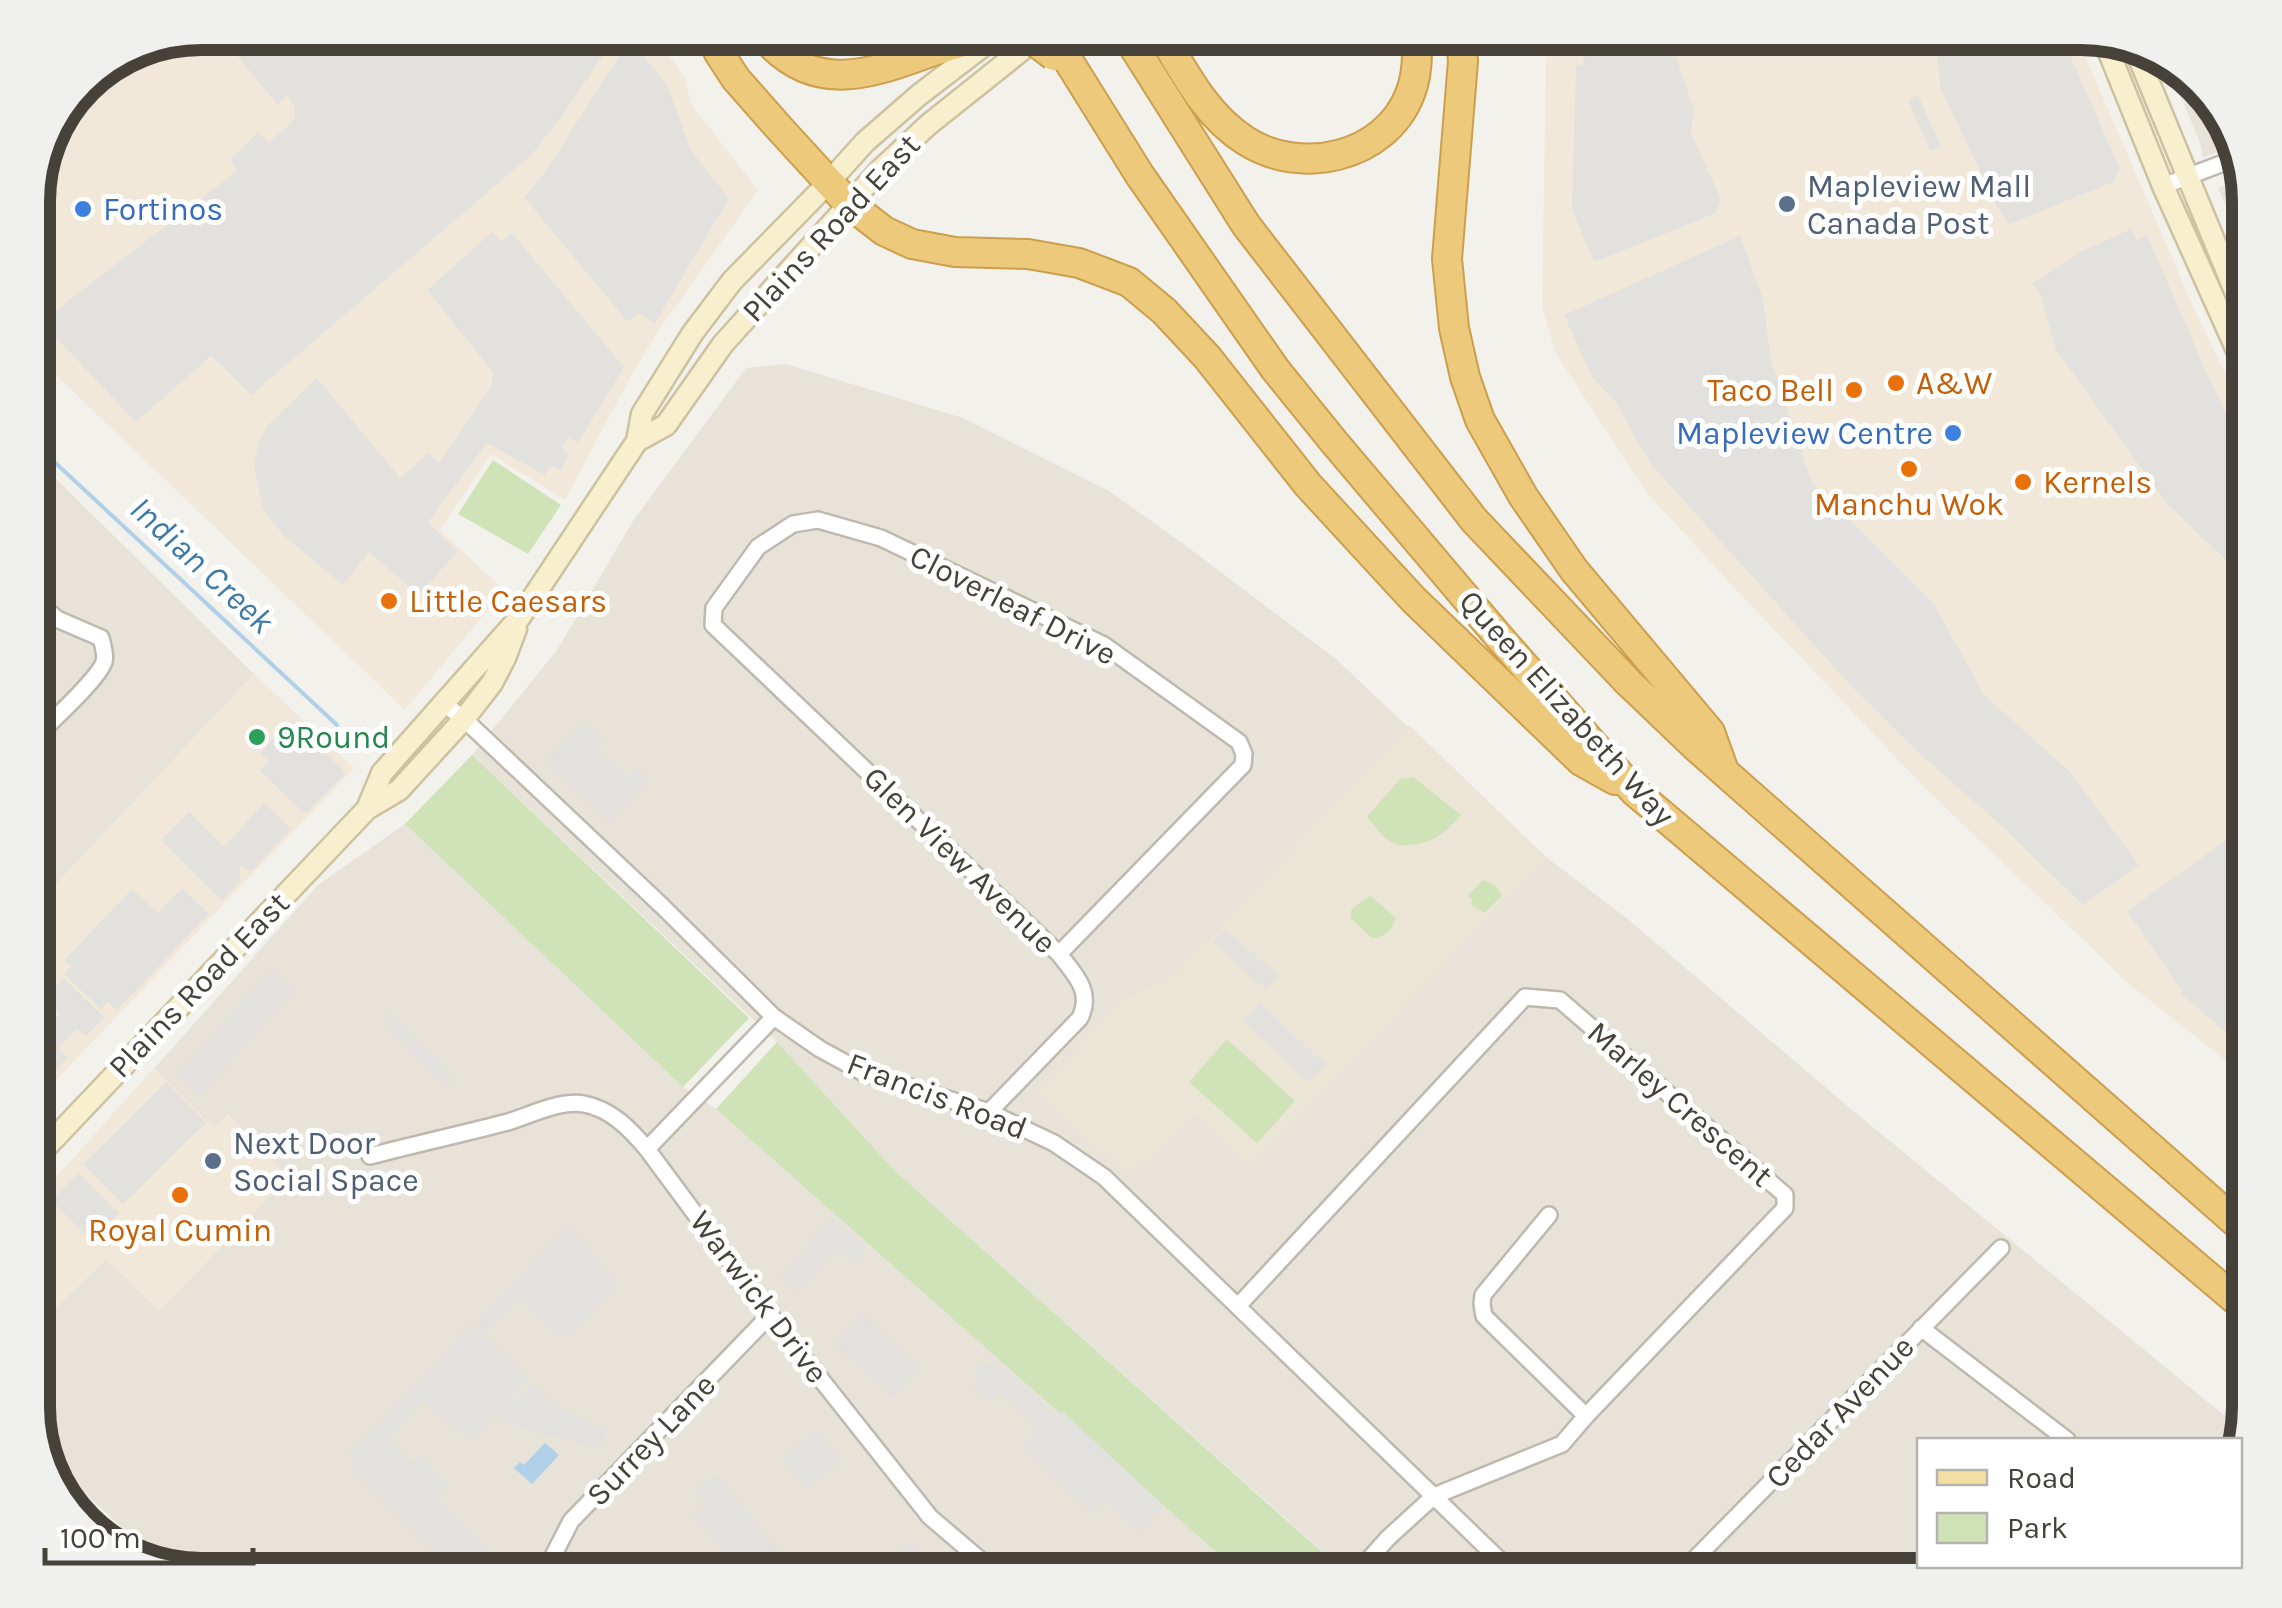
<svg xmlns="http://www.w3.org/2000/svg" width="2282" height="1608" font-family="Karla,sans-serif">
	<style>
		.residential { fill: #e7e3d9 }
		.commercial { fill: #f2e8d9 }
		.education { fill: #ebe5d6 }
		.green { fill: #cfe2b8 }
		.parking { fill: #e2e1de }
		.water { fill: #afd0e8 }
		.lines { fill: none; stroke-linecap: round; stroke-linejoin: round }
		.stream { stroke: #afd0e8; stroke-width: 4 }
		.minor-casing { stroke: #beb8ae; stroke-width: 20 }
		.secondary-casing { stroke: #cdc2a0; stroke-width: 25 }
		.primary-casing { stroke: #d6bb76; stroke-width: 28 }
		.motorway-casing { stroke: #cb9f4d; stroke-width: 32 }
		.minor { stroke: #fff; stroke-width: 15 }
		.secondary { stroke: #f8efcf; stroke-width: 20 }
		.primary { stroke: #f3dea4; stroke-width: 22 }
		.motorway { stroke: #edc97c; stroke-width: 28 }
		.motorway-bridge-casing { stroke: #cb9f4d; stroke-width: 32; stroke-linecap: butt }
		.motorway-bridge { stroke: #edc97c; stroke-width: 28 }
		.service-dot { fill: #5c6f8a; stroke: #fff; stroke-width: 4 }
		.shop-dot { fill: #3f7fe0; stroke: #fff; stroke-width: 4 }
		.food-dot { fill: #e8710a; stroke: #fff; stroke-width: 4 }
		.leisure-dot { fill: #2e9e5b; stroke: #fff; stroke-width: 4 }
		.labels { text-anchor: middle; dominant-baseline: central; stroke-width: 10; stroke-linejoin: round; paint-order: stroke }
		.service-label { font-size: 32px; fill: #4e5e75; stroke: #fff; text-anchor: start }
		.shop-label { font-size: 32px; fill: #366cbe; stroke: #fff; text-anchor: start }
		.street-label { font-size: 32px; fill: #464239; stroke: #fff }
		.food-label { font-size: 32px; fill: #c56008; stroke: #fff; text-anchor: start }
		.leisure-label { font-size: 32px; fill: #27864d; stroke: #fff; text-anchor: start }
		.water-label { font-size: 35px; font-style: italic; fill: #3f79a6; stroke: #fff }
		.rim { fill: none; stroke: #464239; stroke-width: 12 }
	</style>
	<rect width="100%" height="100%" fill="#f3f1eb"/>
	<path class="residential" d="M2166 61 2183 67 2232 126 2236 144 2203 158 2200 143Z
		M2244 177 2249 200V260L2218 188Z
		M786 364 963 418 1109 491 1189 548 1336 659 1546 857 1629 920 1857 1114 2242 1430 2238 1440H1920V1566H2124L2081 1575H1344L1332 1560 895 1171 777 1042 472 755 557 650 633 521 746 368Z
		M33 456 254 674 33 909Z
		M405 824 683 1087 716 1109 1242 1575H200L158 1561 44 1455 33 1418V1330L105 1259 41 1195 318 885Z"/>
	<path class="commercial" d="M201 33H663V48L684 76 691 104 758 190 659 330 632 374 565 500 491 454 440 530 504 590 405 710 33 353V189L50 126 89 75Z
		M1549 33H2075L2195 311 2249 424V1079L2129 984 1923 786 1729 582 1646 492 1555 352 1542 306 1546 63Z
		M254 674 354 768 33 1104V909Z
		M154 1068 214 1128 228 1114 288 1178 159 1311 106 1259 33 1330V1203Z"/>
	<path class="education" d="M1409 725 1546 857 1250 1166 1196 1114 1128 1176 1038 1092 1123 999 1174 977Z"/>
	<path class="green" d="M493 460 561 505 528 554 458 514Z
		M472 755 749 1018 683 1087 405 824Z
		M1413 777 1461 815C1444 834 1431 845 1405 845 1402 845 1399 846 1397 845 1385 841 1374 825 1367 817L1400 779Z
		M1483 880 1495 885 1502 896 1484 913 1471 904 1473 901 1468 895Z
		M1371 896 1396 918C1392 930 1385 937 1372 938L1351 918V910L1364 899Z
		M1227 1039 1295 1101 1257 1143 1189 1082Z
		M777 1042 895 1171 1332 1561 1317 1575H1242L716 1109Z"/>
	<path class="parking" d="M218 33H368L370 34 372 33H647L638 49 667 85 691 150 729 199 655 323 639 314 628 322 524 197 544 174 626 45 615 38 564 113 531 155 251 395 211 356 136 422 41 322 237 171 230 159 258 133 269 143 295 119V107L287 95 278 105Z
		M1575 33H1668L1694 110 1691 134 1721 199 1716 213 1594 262 1572 210 1576 66 1585 64Z
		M1934 33H2060L2120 169 2113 182 2009 224 1995 203 1941 89Z
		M1918 95 1941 146 1930 151 1908 100Z
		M2131 229 2137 240 2147 235 2208 376 2235 433 2249 456V545L2227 561 2168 505 2056 350 2040 293 2032 284 2082 251Z
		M492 232 501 242 512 233 624 367 578 443 568 437 561 447 569 455 561 470 550 465 545 475 487 443 428 522 457 552 419 595 369 552 343 585 283 535 263 510 254 464 259 442 269 424 317 378 400 478 429 453 439 463 492 385 493 372 427 290Z
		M1740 236 1763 299 1771 360 1811 481 1934 604 1984 695 2070 772 2139 865 2083 905 1994 819 1921 755 1850 685 1650 463 1615 401 1592 377 1564 315Z
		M292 721 346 773 305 814 260 771 269 761 260 753Z
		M584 721 603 740 596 748 627 776 636 768 649 780 610 822 545 763Z
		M264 803 291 829 251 872 242 865 239 868 241 880 222 901 161 840 189 812 224 847Z
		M2249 824V1046L2229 1035 2181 994 2182 991 2127 911Z
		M182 888 209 914 117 1010 108 1002 101 1009 64 974 70 967 64 960 132 889 158 913Z
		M1225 929 1278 975 1265 989 1213 942Z
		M272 970 295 990 200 1095 177 1074Z
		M64 978 104 1017 86 1036 77 1029 58 1048 67 1058 33 1093V1036L36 1039 60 1014 44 998Z
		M1260 1003 1325 1064 1308 1082 1243 1021Z
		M391 1013 454 1078 446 1087 382 1022Z
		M166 1082 206 1123 123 1204 83 1164Z
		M79 1173 119 1213 92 1241 51 1200Z
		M832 1218 867 1248 854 1263 837 1249 799 1293 781 1276Z
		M570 1226 619 1285 563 1340 519 1299 485 1335 528 1377 512 1395 516 1401 532 1385 564 1410 606 1430 601 1449 501 1422V1410L473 1440 463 1429 459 1432 422 1400 388 1439 412 1462 419 1455 448 1485 437 1499 509 1571 506 1575H457L350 1468 355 1462 348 1455 471 1325 477 1330 483 1325 476 1321Z
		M861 1313 920 1368 892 1397 834 1343Z
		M994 1359 1056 1416 1062 1411 1164 1506 1139 1533 1105 1500 1092 1513 1023 1448 1039 1429 999 1391 988 1401 972 1386 980 1377 975 1372 983 1363 987 1366Z
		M817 1430 842 1461 807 1488 783 1457Z
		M716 1474 798 1575H743L693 1515 706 1504 696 1490Z
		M908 1540 935 1567 927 1575H878L875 1573Z"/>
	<path class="water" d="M545 1443 559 1455 532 1484 514 1468 520 1462 524 1465Z"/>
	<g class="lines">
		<path class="stream" d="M33 442 337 725"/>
		<defs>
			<path id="minor" d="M2163 186 2239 157
				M443 703 464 719 661 905 774 1017 820 1049 862 1072 989 1112 1054 1143 1104 1177 1515 1575
				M33 740C48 724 98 680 104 662 106 655 103 645 101 638L57 619 33 598
				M989 1112 1080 1018C1093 991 1075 975 1059 954L713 625 714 608 758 547 793 524 818 520 881 538 1104 645 1239 742 1244 754 1243 765 1059 954
				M647 1149 774 1017
				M370 1156C416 1144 462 1134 508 1122 531 1115 559 1100 584 1104 611 1109 630 1129 647 1149L770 1315 930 1517 998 1575
				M1549 1215 1483 1295 1482 1304 1484 1316 1586 1416
				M1238 1306 1525 997 1560 1000 1785 1195V1208L1586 1416 1562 1444 1434 1496 1388 1538 1355 1575
				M1921 1328 2067 1440
				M1694 1561 1710 1575
				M551 1575 552 1558 571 1521 770 1315
				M1679 1575 2001 1248
				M1934 1575V1568"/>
			<path id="secondary" d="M2104 40 2163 186 2249 377
				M2136 51 2249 325
				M637 441 666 425 723 344 880 170 928 125 1042 34
				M367 809 382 773 520 617 637 441 642 414 692 334 732 281 829 182 865 142 919 95 996 36
				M33 1161 367 809 399 790 464 719 492 683 505 658 516 629"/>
			<path id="primary" d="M57 1494 111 1545"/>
			<path id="motorway" d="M709 33 719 53 736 79 781 130 848 203 884 231 912 244 955 252 1028 254 1079 263 1129 282 1164 311 1207 357 1308 485 1413 599 1581 761 1615 780
				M761 33C809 93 863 77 925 54 947 46 970 40 993 33
				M1051 33 1139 174 1275 369 1334 442 1499 637 1634 791 2249 1311
				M1125 33 1246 225 1474 520 1628 682 1696 747 2249 1234
				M1161 33C1184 72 1206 116 1246 141 1301 176 1385 158 1410 94 1418 74 1418 53 1416 33
				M1460 33 1463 61 1447 259 1454 328 1465 377 1480 420 1523 496 1574 570 1710 732 1724 771"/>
		</defs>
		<use href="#minor" class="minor-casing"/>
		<use href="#secondary" class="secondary-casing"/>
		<use href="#primary" class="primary-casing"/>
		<use href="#motorway" class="motorway-casing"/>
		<use href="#minor" class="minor"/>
		<use href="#secondary" class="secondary"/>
		<use href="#primary" class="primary"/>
		<use href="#motorway" class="motorway"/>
		<defs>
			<path id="motorway-bridge" d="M1024 33 1054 56"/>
		</defs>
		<use href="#motorway-bridge" class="motorway-bridge-casing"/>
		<use href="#motorway-bridge" class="motorway-bridge"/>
	</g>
	<g class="service-dot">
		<circle cx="1787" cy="204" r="10"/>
		<circle cx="213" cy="1161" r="10"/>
	</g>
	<g class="shop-dot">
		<circle cx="83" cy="209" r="10"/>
		<circle cx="1953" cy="433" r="10"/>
	</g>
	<g class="food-dot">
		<circle cx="1896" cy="383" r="10"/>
		<circle cx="1854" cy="390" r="10"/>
		<circle cx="1909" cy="469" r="10"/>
		<circle cx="2023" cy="482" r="10"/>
		<circle cx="389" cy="601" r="10"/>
		<circle cx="180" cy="1195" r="10"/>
	</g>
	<circle class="leisure-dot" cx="257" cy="737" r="10"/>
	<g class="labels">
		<g class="service-label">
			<text x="1807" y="186">Mapleview Mall<tspan x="1807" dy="37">Canada Post</tspan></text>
			<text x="233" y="1143">Next Door<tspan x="233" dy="37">Social Space</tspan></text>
		</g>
		<g class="shop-label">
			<text x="103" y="209">Fortinos</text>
			<text x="1933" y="433" text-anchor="end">Mapleview Centre</text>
		</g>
		<g class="street-label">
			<text transform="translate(831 228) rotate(-47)">Plains Road East</text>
			<text transform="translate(1013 605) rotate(27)">Cloverleaf Drive</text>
			<text transform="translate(1567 708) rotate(48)">Queen Elizabeth Way</text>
			<text transform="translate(960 860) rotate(44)">Glen View Avenue</text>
			<text transform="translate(199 985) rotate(-46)">Plains Road East</text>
			<text transform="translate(937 1096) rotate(21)">Francis Road</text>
			<text transform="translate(1680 1104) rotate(41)">Marley Crescent</text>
			<text transform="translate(759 1297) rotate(53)">Warwick Drive</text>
			<text transform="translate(1840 1412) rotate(-46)">Cedar Avenue</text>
			<text transform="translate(651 1440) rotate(-46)">Surrey Lane</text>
		</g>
		<g class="food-label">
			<text x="1916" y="383">A&amp;W</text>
			<text x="1834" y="390" text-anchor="end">Taco Bell</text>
			<text x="2043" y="482">Kernels</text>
			<text x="1909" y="504" text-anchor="middle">Manchu Wok</text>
			<text x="409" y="601">Little Caesars</text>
			<text x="180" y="1230" text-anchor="middle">Royal Cumin</text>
		</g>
		<g class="leisure-label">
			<text x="277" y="737">9Round</text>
		</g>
		<g class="water-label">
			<text transform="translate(202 565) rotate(43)">Indian Creek</text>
		</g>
	</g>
	<path d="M0 0H2282V1608H0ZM201 50H2081A151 151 0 0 1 2232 201V1407A151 151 0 0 1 2081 1558H201A151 151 0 0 1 50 1407V201A151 151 0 0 1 201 50Z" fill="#f0f0ef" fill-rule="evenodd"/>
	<path class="rim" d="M201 50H2081A151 151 0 0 1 2232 201V1407A151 151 0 0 1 2081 1558H201A151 151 0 0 1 50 1407V201A151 151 0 0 1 201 50Z"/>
	<rect x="1917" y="1438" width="325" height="130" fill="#ffffff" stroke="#b5b3b0" stroke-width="2.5"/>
	<rect x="1937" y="1470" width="50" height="15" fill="#f3dea4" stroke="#b5b3b0" stroke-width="2.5"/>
	<text x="2007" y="1488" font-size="30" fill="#464239">Road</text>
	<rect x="1937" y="1513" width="50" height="30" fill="#cfe2b8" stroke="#b5b3b0" stroke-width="2.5"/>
	<text x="2007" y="1538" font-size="30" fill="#464239">Park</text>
	<path d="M45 1548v15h208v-15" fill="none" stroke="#464239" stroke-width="5"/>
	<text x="60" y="1548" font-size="30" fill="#464239" stroke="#ffffff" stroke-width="8" paint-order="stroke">100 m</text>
</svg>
